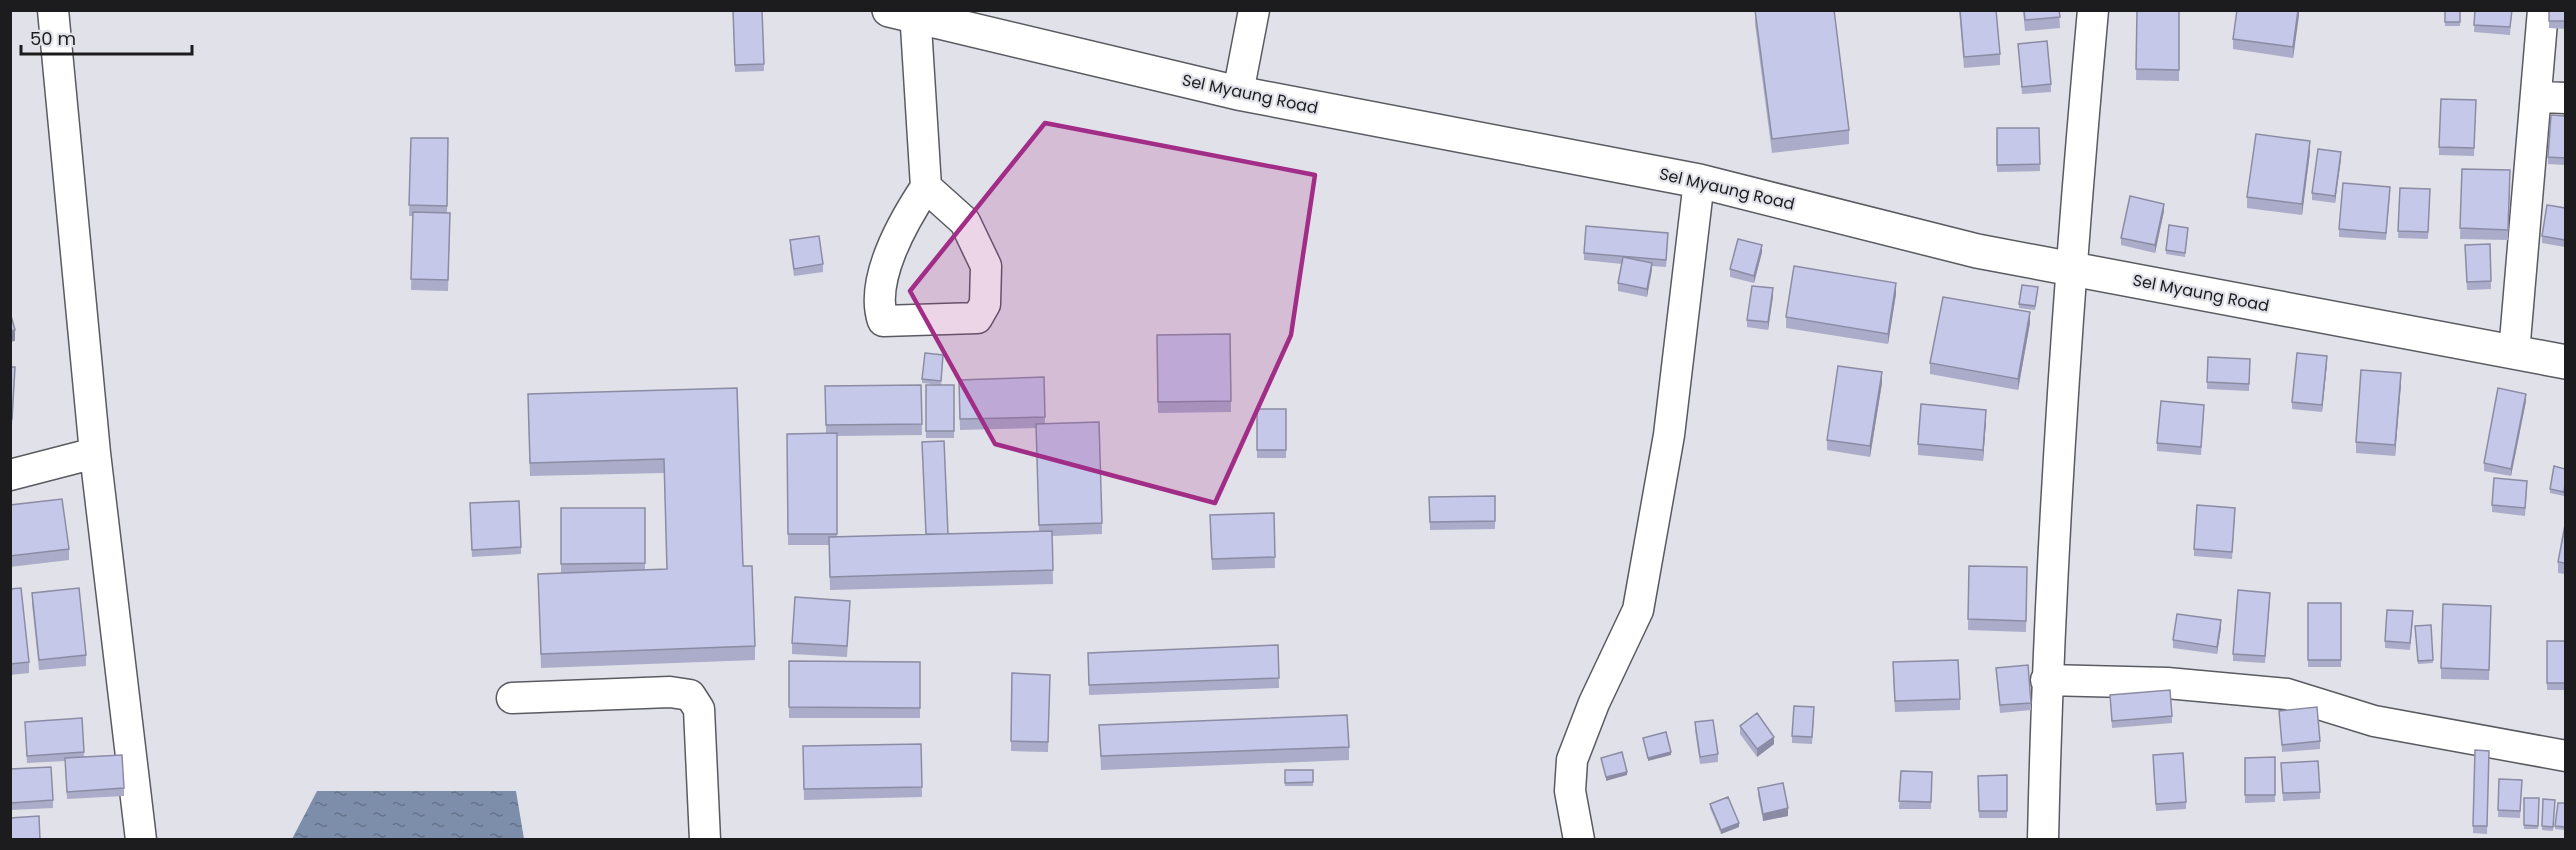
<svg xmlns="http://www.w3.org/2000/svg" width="2576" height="850" font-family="Poppins,sans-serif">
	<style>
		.water { fill: url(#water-ripples) }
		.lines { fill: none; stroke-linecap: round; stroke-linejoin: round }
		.minor-casing { stroke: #5a5b61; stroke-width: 33 }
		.major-casing { stroke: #5a5b61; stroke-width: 36 }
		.minor { stroke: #fff; stroke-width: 30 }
		.major { stroke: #fff; stroke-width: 33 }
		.wall { fill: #aaacc9 }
		.shaded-wall { fill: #8b8ca4 }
		.building { fill: #c6c8ea; stroke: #8b8ca4; stroke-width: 1.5 }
		.marked { fill: #a22d87; fill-opacity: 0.2; stroke: #a22d87; stroke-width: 4.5; stroke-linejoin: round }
		.labels { text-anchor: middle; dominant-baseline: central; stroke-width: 4.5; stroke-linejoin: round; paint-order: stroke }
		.street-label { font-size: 16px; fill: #1c1c1f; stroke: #e1e1e9 }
	</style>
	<defs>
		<pattern id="water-ripples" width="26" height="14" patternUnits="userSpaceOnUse" patternTransform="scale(1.5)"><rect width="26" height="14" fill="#7c8eaa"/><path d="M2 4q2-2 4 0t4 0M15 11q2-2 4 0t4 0" fill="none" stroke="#65738a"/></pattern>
	</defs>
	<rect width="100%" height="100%" fill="#e1e1e9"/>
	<path class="water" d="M317 791H516L524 839H292Z"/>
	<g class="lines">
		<defs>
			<path id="minor" d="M53 10 95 453 141 840
				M915 10 926 187
				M1238 93 1254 10
				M2537 97 2566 98
				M926 187 965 222 986 266 985 304 977 318 883 321C869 280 904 220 926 187Z
				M2514 353 2543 10
				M10 475 95 453
				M2046 680 2167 683 2287 694 2374 721 2566 756
				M512 698 670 692 690 695 699 709 705 840
				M1579 840 1570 791 1572 760 1594 703 1638 610 1669 435 1699 181
				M2043 840C2049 563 2068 286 2093 10"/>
			<path id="major" d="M889 10 1238 93 1699 181 1977 251 2566 362"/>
		</defs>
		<use href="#minor" class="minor-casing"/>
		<use href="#major" class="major-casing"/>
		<use href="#minor" class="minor"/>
		<use href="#major" class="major"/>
	</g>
	<path class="wall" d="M733 10H762L764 71 735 72Z
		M1755 10 1849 130V144L1772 153 1755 24Z
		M1959 10H1996L2000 54V65L1964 68Z
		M2023 10H2059L2060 28 2025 31Z
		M2137 10H2179V81L2136 80Z
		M2299 10 2293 58 2233 49V39Z
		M2445 10H2460V26H2445Z
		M2475 10H2512L2510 35 2474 32Z
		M2549 10H2565V29L2549 28Z
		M2018 44 2051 84V92L2022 94Z
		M2476 100 2474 156 2439 155V147Z
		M2565 116V165L2548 164V157Z
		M1997 128H2039L2040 171 1997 172Z
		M411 138H448L447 213 450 224 448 291 411 290 413 216H409Z
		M2310 152 2302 215 2247 208V197Z
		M2341 159 2335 203 2312 200V193Z
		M2462 169 2510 181 2508 240 2460 239Z
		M2400 188 2430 189 2428 239 2398 238Z
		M2390 194 2386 240 2339 237V229Z
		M2565 208V247L2542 243V236Z
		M2164 211 2155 253 2121 245V238Z
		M2188 231 2185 257 2166 254V250Z
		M790 240 823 264V272L794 276 790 248Z
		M1668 240 1666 267 1652 266 1647 297 1618 291V283L1622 264 1584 260V253Z
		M2490 244 2491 289 2467 290 2465 245Z
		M1762 252 1754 283 1730 277V269Z
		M2038 291 2035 310 2019 308V304Z
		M1896 294 1888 344 1786 328V317Z
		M1773 296 1768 330 1747 327V320Z
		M2030 323 2018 390 1930 374V363Z
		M1230 334 1231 412 1158 413 1157 335Z
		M2208 357 2250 359 2249 391 2207 389Z
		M943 359 941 385 922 383V379Z
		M2327 363 2322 412 2292 409V402Z
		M10 367H15L12 426H10Z
		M1044 377 1045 424 1102 523V534L1052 536 1053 584 830 590 829 545H788L787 434 826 433 825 386 921 385 922 435 837 436V537L1039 531 1036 428 960 430 959 391Z
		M1882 383 1870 457 1827 450V440Z
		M2401 384 2395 456 2356 453V442Z
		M926 385H954V438H926Z
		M737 388 743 566 755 646V660L541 668 538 574 561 573V508H645V570L667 569 664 473 530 476 528 408Z
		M2526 401 2511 476 2484 471V463Z
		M1257 409H1286V458H1257Z
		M2204 412 2201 455 2157 451V443Z
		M1986 421 1983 461 1918 455V444Z
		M2565 469 2564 496 2550 493V489Z
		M2527 489 2525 516 2492 512V505Z
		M1495 496V529L1430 530 1429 497Z
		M10 505 69 549V560L10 567Z
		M470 511 521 547V554L472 557Z
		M1274 513 1275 568 1212 570 1210 526Z
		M2235 515 2232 559 2194 556V549Z
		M2565 525V574L2558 573V562Z
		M1969 566 2027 567 2026 632 1968 630Z
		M10 589 29 662V673L10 675Z
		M32 593 86 655V666L39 670 32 604Z
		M2270 600 2265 663 2233 661V654Z
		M2308 603H2341V667H2308Z
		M850 611 847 657 792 654V643Z
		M2491 617 2489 680 2441 679V668Z
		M2413 619 2410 650 2385 648V641Z
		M2431 625 2433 663 2418 664 2415 626Z
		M2221 628 2217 654 2173 648V640Z
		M2547 641H2565V690H2547Z
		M1278 645 1279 688 1089 695 1088 653Z
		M789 661 920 662V718H789Z
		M1996 668 2031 703V710L2000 713Z
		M1012 673 1050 675 1048 752 1011 751Z
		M1893 673 1960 699V710L1895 712Z
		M2110 695 2172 716V723L2112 728Z
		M2279 711 2320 741V749L2282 752Z
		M1814 715 1812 744 1792 743V736Z
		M82 718 84 757 124 788V796L67 799 65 761 27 763 25 722Z
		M1695 722 1718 754V762L1700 764 1695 730Z
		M1099 725 1349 747V760L1101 770Z
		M1740 726 1774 744 1757 757 1740 734Z
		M921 744 922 797 804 800 803 746Z
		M2475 750 2489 751 2487 834 2473 833Z
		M2153 755 2186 802V809L2156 811Z
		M2275 757V802L2245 803V758Z
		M10 769 53 800V808L10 810Z
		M1285 770H1313V786H1285Z
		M1901 771 1932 772 1931 809H1899Z
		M2281 771 2320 792V799L2283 801Z
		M2007 775V818H1979L1978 776Z
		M2499 779 2522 780 2520 818 2498 817Z
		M1758 788 1788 816 1763 821 1758 795Z
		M2524 798H2539L2538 829H2524Z
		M2543 799 2555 800 2553 831 2542 830Z
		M2565 803V830L2555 829V826Z
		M1710 804 1739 827 1721 834 1710 808Z"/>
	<path class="shaded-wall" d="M2298 10H2299V16L2293 58V47Z
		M2310 141V152L2302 215V204Z
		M2341 152V159L2335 203V196Z
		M2164 204V211L2155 253V245Z
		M1762 245V252L1754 283V276Z
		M1652 263V270L1647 297V289Z
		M1896 283V294L1888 344V334Z
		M1773 288V296L1768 330V322Z
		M2030 312V323L2018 390V379Z
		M15 330V341L10 342V331Z
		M2327 356V363L2322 412V405Z
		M1882 372V383L1870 457V446Z
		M2401 373V384L2395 456V445Z
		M2526 394V401L2511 476V469Z
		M1986 410V421L1983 461V450Z
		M2221 620V628L2217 654V647Z
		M1774 737V744L1757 757V749Z
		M1671 752V755L1648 761V758Z
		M1627 772V775L1606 781V777Z
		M1788 808V816L1763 821V814Z
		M1739 823V827L1721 834V830Z"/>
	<path class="building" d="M733 10H762L764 64 735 65Z
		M1755 10H1834L1849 130 1772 139Z
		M1960 10H1996L2000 54 1964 57Z
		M2024 10H2059L2060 17 2025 20Z
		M2137 10H2179V70L2136 69Z
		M2237 10H2298L2293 47 2233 39Z
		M2445 10H2460V22H2445Z
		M2475 10H2512L2510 27 2474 25Z
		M2549 10H2565V21H2549Z
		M2047 41 2051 84 2022 87 2018 44Z
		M2441 99 2476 100 2474 148 2439 147Z
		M2551 115 2565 116V158L2548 157Z
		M1997 128H2039L2040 164 1997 165Z
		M2256 134 2310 141 2302 204 2247 197Z
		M411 138H448L447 206 409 205Z
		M2318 149 2341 152 2335 196 2312 193Z
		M2462 169 2510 170 2508 230 2460 228Z
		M2343 183 2390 187 2386 233 2339 229Z
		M2400 188 2430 189 2428 232 2398 231Z
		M2130 196 2164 204 2155 245 2121 238Z
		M2547 205 2565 208V240L2542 236Z
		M413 212 450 213 448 280 411 279Z
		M2169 225 2188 228 2185 253 2166 250Z
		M1586 226 1668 233 1666 260 1584 253Z
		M819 236 823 264 794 269 790 240Z
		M1738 239 1762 245 1754 276 1730 269Z
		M2490 244 2491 281 2467 282 2465 245Z
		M1623 257 1652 263 1647 289 1618 283Z
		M1794 266 1896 283 1888 334 1786 317Z
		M2022 285 2038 287 2035 306 2019 304Z
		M1752 286 1773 288 1768 322 1747 320Z
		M1943 297 2030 312 2018 379 1930 363Z
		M10 312 15 330 10 331Z
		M1230 334 1231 401 1158 402 1157 335Z
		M925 353 943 355 941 381 922 379Z
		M2297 353 2327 356 2322 405 2292 402Z
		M2208 357 2250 359 2249 384 2207 382Z
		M1838 366 1882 372 1870 446 1827 440Z
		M10 367H15L12 419H10Z
		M2361 370 2401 373 2395 445 2356 442Z
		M1044 377 1045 417 960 419 959 380Z
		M921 385 922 424 826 425 825 386Z
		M926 385H954V431H926Z
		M737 388 743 566H752L755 646 541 654 538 574 667 569 664 459 530 463 528 394Z
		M2498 388 2526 394 2511 469 2484 463Z
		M2161 401 2204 405 2201 447 2157 443Z
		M1921 404 1986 410 1983 450 1918 444Z
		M1257 409H1286V450H1257Z
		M1099 422 1102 523 1039 525 1036 424Z
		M837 433V534H788L787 434Z
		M944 441 948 534H926L922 442Z
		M2554 466 2565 469V484L2564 492 2550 489Z
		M2494 478 2527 481 2525 508 2492 505Z
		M1495 496V521L1430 522 1429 497Z
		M62 499 69 549 10 556V505Z
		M519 501 521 547 472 550 470 503Z
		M2197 505 2235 508 2232 552 2194 549Z
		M561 508H645V563L561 564Z
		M1274 513 1275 557 1212 559 1210 515Z
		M2565 525V563L2558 562Z
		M1052 531 1053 570 830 577 829 537Z
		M1969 566 2027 567 2026 621 1968 619Z
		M21 588 29 662 10 664V589Z
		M79 588 86 655 39 660 32 593Z
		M2238 590 2270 593 2265 656 2233 654Z
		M795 597 850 601 847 646 792 643Z
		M2308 603H2341V660H2308Z
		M2443 604 2491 606 2489 670 2441 668Z
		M2387 610 2413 611 2410 643 2385 641Z
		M2177 614 2221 620 2217 647 2173 640Z
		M2431 625 2433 660 2418 661 2415 626Z
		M2547 641H2565V683H2547Z
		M1278 645 1279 678 1089 685 1088 653Z
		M1958 660 1960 699 1895 701 1893 662Z
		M789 661 920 662V708L789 707Z
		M2028 665 2031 703 2000 705 1996 668Z
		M1012 673 1050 675 1048 742 1011 741Z
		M2170 690 2172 716 2112 721 2110 695Z
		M1794 706 1814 707 1812 737 1792 736Z
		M2317 707 2320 741 2282 745 2279 711Z
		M1757 713 1774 737 1757 749 1740 726Z
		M1347 715 1349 747 1101 756 1099 725Z
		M82 718 84 752 27 756 25 722Z
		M1713 720 1718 754 1700 757 1695 722Z
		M1666 732 1671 752 1648 758 1643 738Z
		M921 744 922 787 804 789 803 746Z
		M2475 750 2489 751 2487 826H2473Z
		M1622 752 1627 772 1606 777 1601 758Z
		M2183 753 2186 802 2156 804 2153 755Z
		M122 755 124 788 67 792 65 758Z
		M2275 757V795H2245V758Z
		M2318 761 2320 792 2283 793 2281 763Z
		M51 767 53 800 10 803V769Z
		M1285 770H1313V782L1285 783Z
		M1901 771 1932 772 1931 802 1899 801Z
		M2007 775V811H1979L1978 776Z
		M2499 779 2522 780 2520 811 2498 810Z
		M1783 783 1788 808 1763 814 1758 788Z
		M1728 797 1739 823 1721 830 1710 804Z
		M2524 798H2539L2538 826 2524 825Z
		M2543 799 2555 800 2553 827 2542 826Z
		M2558 803H2565V827L2555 826Z
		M39 816 40 840H10V818Z"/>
	<path class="marked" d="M1045 123 1315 175 1291 335 1215 503 995 444 910 291Z"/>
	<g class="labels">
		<g class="street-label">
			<text transform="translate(1250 94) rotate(12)">Sel Myaung Road</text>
			<text transform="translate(1727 189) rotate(13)">Sel Myaung Road</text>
			<text transform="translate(2201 293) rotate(11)">Sel Myaung Road</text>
		</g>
	</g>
	<rect width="2576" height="850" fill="none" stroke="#1c1c1f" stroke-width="24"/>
	<path d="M21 45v9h171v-9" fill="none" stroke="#1c1c1f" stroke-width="3"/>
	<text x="30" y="45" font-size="18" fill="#1c1c1f" stroke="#e1e1e9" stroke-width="4.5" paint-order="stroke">50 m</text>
</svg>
